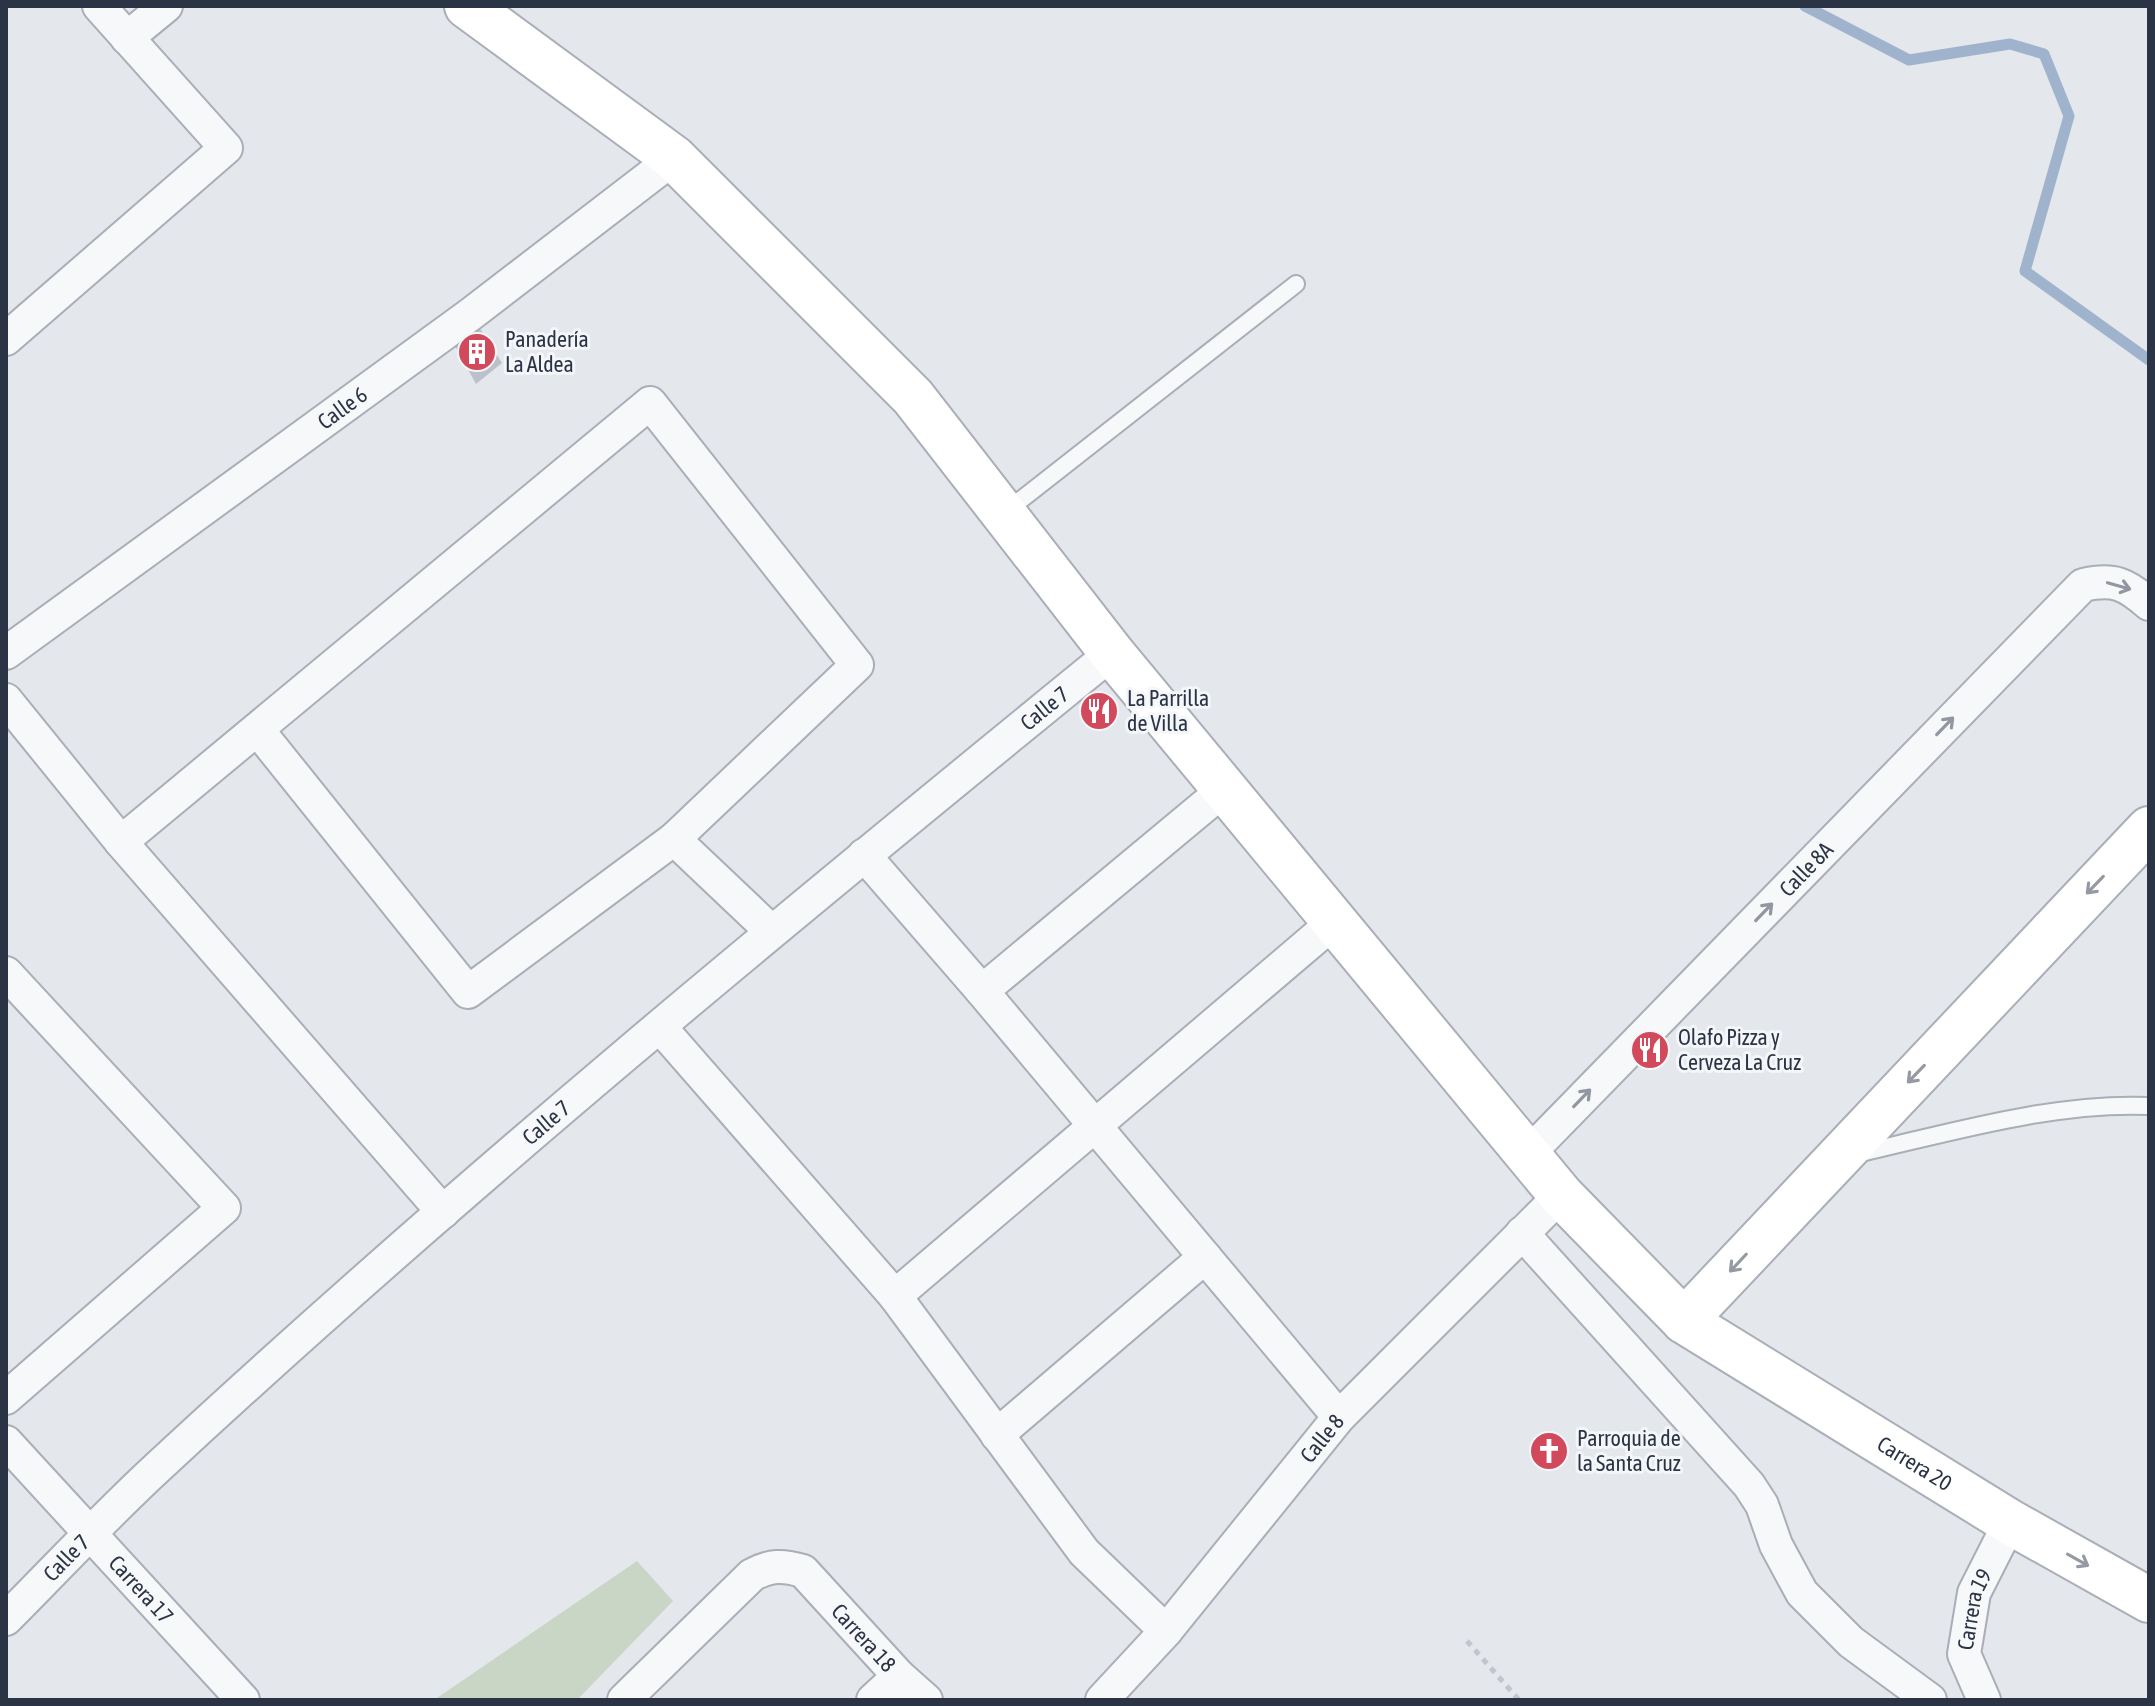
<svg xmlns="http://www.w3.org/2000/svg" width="2155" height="1706" font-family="'Asap Condensed',sans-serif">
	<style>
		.green { fill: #c9d6c5 }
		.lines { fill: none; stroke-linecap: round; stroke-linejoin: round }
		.stream { stroke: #9fb4cc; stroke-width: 11 }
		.building { fill: #bbc0ca }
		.lane-casing { stroke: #a9aeb7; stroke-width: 20 }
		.street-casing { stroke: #a9aeb7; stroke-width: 36 }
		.secondary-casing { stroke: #a9aeb7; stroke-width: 48 }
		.path { stroke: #c2c5cb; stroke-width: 5; stroke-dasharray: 6 6; stroke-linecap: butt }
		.lane { stroke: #f7f8fa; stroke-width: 16 }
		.street { stroke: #f7f8fa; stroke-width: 32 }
		.secondary { stroke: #fff; stroke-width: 44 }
		.oneway { stroke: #9196a0 }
		.oneway2 { stroke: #959aa2 }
		.labels { text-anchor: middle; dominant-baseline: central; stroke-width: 6; stroke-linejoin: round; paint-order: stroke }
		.poi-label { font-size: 22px; fill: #2b3445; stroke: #f4f6f9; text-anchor: start }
		.street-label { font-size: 22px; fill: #2b3445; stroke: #f4f6f9 }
	</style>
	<rect width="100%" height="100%" fill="#e4e7ec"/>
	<path class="green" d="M637 1561 673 1601 577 1700H434Z"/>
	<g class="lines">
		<path class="stream" d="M1805 6 1909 60 2010 44 2044 54 2069 116 2025 271 2149 360"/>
	</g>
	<path class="building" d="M474 319 502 363 476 384 453 342Z"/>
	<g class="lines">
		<defs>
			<path id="lane" d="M1004 513 1296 284
				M1856 1154C1950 1133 2052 1102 2149 1106"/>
			<g id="street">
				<path d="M127 38 166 6"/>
				<path d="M6 339 226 148 99 6"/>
				<path id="s1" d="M6 653 471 314 674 158"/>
				<path d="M6 700 121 842 443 1212"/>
				<path d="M674 839 771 931"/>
				<path d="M121 842 650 403 857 665 674 839 468 992 257 729"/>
				<path d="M864 855 982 991 1339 1417"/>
				<path d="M6 973 224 1208 6 1398"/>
				<path d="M982 991 1226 788"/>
				<path d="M660 1027 895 1296 1084 1552 1166 1631"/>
				<path id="s2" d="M1528 1154 2083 585C2114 578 2126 584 2149 604"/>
				<path d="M1522 1233 1749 1485 1762 1505 1776 1545 1802 1593 1851 1642 1930 1700"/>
				<path d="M895 1296 1334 922"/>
				<path d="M997 1435 1205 1257"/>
				<path id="s3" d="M6 1442 243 1700"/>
				<path id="s4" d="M6 1619C56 1569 105 1516 157 1468 464 1183 788 917 1112 653"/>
				<path id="s5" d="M624 1700 752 1575C770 1565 783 1565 803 1571L899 1676 926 1700"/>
				<path d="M873 1700 899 1676"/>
				<path id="s6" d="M1102 1700 1166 1631 1339 1417 1561 1195"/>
				<path id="s7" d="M1984 1700 1964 1654 1974 1593 2010 1522"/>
			</g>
			<g id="secondary">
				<path id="s8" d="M467 6 674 158 913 397 1112 653 1561 1195 1684 1321 2010 1522 2149 1600"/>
				<path d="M1684 1321 2149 829"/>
			</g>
		</defs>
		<use href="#lane" class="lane-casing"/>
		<use href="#street" class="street-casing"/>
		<use href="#secondary" class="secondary-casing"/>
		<path class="path" d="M1467 1641 1519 1700"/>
		<use href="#lane" class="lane"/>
		<use href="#street" class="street"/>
		<use href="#secondary" class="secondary"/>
	</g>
	<defs><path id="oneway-shaft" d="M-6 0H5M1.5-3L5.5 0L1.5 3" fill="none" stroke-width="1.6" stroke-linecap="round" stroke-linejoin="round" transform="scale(2)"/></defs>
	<g class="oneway">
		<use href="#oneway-shaft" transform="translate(2119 586) rotate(16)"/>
		<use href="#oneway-shaft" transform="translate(1945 726) rotate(-46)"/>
		<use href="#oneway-shaft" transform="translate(1764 912) rotate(-46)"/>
		<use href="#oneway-shaft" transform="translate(1582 1098) rotate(-46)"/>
	</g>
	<g class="oneway2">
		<use href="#oneway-shaft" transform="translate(2095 885) rotate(134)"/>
		<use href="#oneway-shaft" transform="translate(1916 1074) rotate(134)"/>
		<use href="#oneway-shaft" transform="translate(1738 1263) rotate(133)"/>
		<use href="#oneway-shaft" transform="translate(2078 1560) rotate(29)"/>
	</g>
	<defs>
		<symbol id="building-disc" viewBox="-11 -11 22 22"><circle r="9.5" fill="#d1495b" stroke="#f4f6f9"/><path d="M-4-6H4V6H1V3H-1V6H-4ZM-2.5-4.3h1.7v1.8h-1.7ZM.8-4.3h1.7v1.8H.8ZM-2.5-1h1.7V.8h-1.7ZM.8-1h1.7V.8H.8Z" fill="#fff"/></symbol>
		<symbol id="restaurant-disc" viewBox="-11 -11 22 22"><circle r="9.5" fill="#d1495b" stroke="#f4f6f9"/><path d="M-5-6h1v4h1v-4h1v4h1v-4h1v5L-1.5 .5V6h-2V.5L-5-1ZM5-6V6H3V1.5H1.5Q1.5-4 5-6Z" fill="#fff"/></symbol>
		<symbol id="church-disc" viewBox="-11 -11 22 22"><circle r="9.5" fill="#d1495b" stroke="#f4f6f9"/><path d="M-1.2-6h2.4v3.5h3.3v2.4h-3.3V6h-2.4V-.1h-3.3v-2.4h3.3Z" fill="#fff"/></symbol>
	</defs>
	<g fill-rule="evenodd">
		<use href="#building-disc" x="455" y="330" width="44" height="44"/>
		<use href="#restaurant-disc" x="1077" y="689" width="44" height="44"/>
		<use href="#restaurant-disc" x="1628" y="1028" width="44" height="44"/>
		<use href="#church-disc" x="1527" y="1429" width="44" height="44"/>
	</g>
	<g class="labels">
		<g class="poi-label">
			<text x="505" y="339">Panadería<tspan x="505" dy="25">La Aldea</tspan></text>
			<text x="1127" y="698">La Parrilla<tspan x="1127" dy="25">de Villa</tspan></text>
			<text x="1678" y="1037">Olafo Pizza y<tspan x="1678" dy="25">Cerveza La Cruz</tspan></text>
			<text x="1577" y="1438">Parroquia de<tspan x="1577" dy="25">la Santa Cruz</tspan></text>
		</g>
		<g class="street-label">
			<text stroke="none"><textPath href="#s1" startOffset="416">Calle 6</textPath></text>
			<text stroke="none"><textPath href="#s4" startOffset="1382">Calle 7</textPath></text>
			<text stroke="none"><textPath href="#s2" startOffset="398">Calle 8A</textPath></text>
			<text stroke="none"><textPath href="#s4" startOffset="734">Calle 7</textPath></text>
			<text stroke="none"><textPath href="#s6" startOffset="342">Calle 8</textPath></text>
			<text stroke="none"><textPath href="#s8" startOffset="2070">Carrera 20</textPath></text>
			<text stroke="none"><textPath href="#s4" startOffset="86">Calle 7</textPath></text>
			<text stroke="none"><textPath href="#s3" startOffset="200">Carrera 17</textPath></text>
			<text stroke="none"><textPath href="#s7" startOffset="96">Carrera 19</textPath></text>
			<text stroke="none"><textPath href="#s5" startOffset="322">Carrera 18</textPath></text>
		</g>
	</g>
	<rect width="2155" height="1706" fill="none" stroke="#2b3445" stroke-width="16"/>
</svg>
